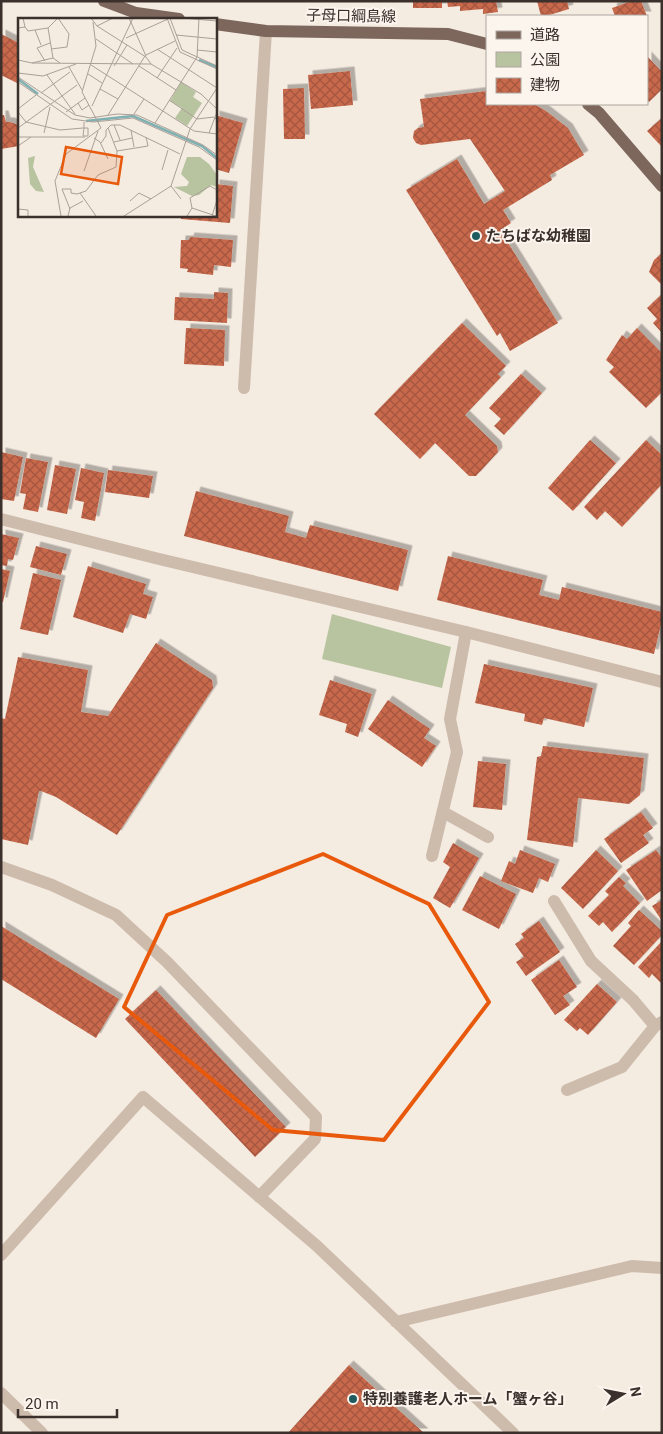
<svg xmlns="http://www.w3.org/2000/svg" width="663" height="1434" font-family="Roboto,'Noto Sans JP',sans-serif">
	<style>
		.park { fill: #b8c4a0 }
		.building { fill: url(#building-cross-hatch); filter: url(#shadow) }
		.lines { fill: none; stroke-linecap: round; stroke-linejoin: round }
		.minor { stroke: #cdbbac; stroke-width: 12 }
		.major { stroke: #7d675c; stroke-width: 12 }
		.marked { fill: none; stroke: #e8590c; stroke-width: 4; stroke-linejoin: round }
		.poi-dot { fill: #1f5a5e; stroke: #fbf5ee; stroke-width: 2 }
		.labels { text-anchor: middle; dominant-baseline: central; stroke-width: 4; stroke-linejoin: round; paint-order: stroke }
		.street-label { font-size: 15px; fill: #3b302b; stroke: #fbf5ee }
		.poi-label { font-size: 15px; font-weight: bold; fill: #3b302b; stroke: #fbf5ee; text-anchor: start }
		.inset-river { fill: none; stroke: #7fb0b2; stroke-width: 2.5 }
		.inset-road { fill: none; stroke: #aaa098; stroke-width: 1 }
		.view { fill: #e8590c; fill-opacity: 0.15; stroke: #e8590c; stroke-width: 2.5 }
		.inset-edge { fill: none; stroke: #3b302b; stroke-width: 2.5 }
	</style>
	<defs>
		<pattern id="building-cross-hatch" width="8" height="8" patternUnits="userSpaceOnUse" patternTransform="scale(1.25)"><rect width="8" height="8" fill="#c8694b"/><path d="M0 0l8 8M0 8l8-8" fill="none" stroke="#a4573f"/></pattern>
		<filter id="shadow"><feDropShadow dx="4.5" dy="-4.5" stdDeviation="0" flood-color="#0004"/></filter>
	</defs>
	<rect width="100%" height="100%" fill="#f4ebe1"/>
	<path class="park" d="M332 614 451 647 442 688 322 659Z"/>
	<path class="building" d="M413 1H442V8H413Z
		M447 1H496L498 12 483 14V9L460 11V6L448 7Z
		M537 1H567L569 9 546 16H541Z
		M632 1H641L647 16H615L612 8Z
		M1 34 19 43V80L17 83 1 75Z
		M647 56 662 72V89L649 102 647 100Z
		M350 71 353 105 311 109 308 75Z
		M304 88 305 139H284L283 89Z
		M487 91V104H534L546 111 568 128 584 155 550 175 552 180 503 210 511 223 500 230 558 323 510 351 500 333 497 336 406 190 457 159 484 204 505 191 470 139 421 145 416 143 413 138 414 131 418 128 424 127 420 99Z
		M1 115H4L6 122H10L19 125V146L1 149Z
		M215 115 243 123 229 173 215 169Z
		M662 118V147L647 131Z
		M215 184 233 186 230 223 181 219V215H215Z
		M190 237 233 240 231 267 214 265 213 275 187 272 188 269 180 268 181 240H189Z
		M662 253V285L649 272 654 260Z
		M214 292 228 293 227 323 174 320 175 297 214 299Z
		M661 295 662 296V333L653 323 657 319 647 308Z
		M462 323 506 366 498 374 501 377 465 415 497 446 498 452 476 476H469L435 443 420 459 374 414Z
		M186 328 225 330 224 366 184 364Z
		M637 328 662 353V392L646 408 609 372 614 367 606 360 622 335 627 339Z
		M521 374 542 393 504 435 494 426 501 419 489 408Z
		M590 440 616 463 573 511 548 488Z
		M646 440 662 455V484L622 527 605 511 597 520 584 507Z
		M1 452 23 457 14 501 1 499Z
		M26 458 48 462 38 512 23 509 26 494 20 493Z
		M55 465 76 469 67 514 47 510Z
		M81 468 104 473 95 521 81 518 84 502 75 500Z
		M108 470 153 476 149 498 105 492Z
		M196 491 289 516 285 532 306 538 310 525 408 550 398 591 184 536Z
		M1 534 19 538 13 560 8 559 7 566 1 565Z
		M36 546 67 554 61 575 30 567Z
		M448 556 543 580 539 595 559 600 562 587 662 612V620L654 654 437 600Z
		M88 566 146 584 143 594 153 597 146 619 130 614 123 633 73 617Z
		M1 569 10 571 3 602H1Z
		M33 573 61 580 48 635 20 629Z
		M156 643 212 680 213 688 117 835 56 797 41 791H39L28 845 1 839V718L5 719 18 657 88 670 81 712 108 716Z
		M484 664 593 688 584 727 544 718 542 725 524 721 525 714 475 703Z
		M330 680 372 694 358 737 345 732 347 724 319 715Z
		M388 700 430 729 424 738 436 746 422 767 368 729Z
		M543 746 644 758 640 795 629 804 578 798 573 847 527 840 537 757 541 756Z
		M478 761 506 764 502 810 473 807Z
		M641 812 653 828 643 835 649 843 621 863 604 839Z
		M453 843 479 858 450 908 433 898 450 867 443 862Z
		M520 850 555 864 548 882 539 878 533 893 501 881 509 861 515 864Z
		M596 850 618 871 583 909 561 888Z
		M656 850 662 858V890L647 901 626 870Z
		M480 876 516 894 499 929 462 910Z
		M619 877 626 883 623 886 640 903 612 932 603 922 599 926 588 916 609 895 605 891Z
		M662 900V921L652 906Z
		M639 910 662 931V935L634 965 613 946 631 926 628 923Z
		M539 921 560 952 526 976 516 962 524 957 515 944 524 938 521 934Z
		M1 926 119 999 96 1038 1 979Z
		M662 941V984L652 974 649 978 638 967Z
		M559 960 577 987 563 996 570 1005 555 1015 531 980Z
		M597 984 617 1002 588 1035 580 1028 577 1031 564 1020Z
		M156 990 286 1127 255 1157 125 1019Z
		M349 1365 424 1433H288Z"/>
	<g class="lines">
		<path class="minor" d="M244 388 266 31
			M1 519 155 558 466 632 662 682
			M443 812 488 837
			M432 856 457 752 450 719 466 632
			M1 867 52 885 116 915 167 962 316 1117 315 1139 259 1197
			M554 901 591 961 633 1000 655 1026
			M567 1090 622 1067 655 1026 662 1022
			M1 1255 143 1097 317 1246 513 1433
			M396 1322 632 1266 662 1268
			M1 1393 42 1433"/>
		<path class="major" d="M104 1 136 13 179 19
			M215 24 266 31 448 34 487 44
			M588 104 599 113 662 186"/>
	</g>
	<path class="marked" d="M323 854 429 904 489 1002 384 1140 273 1130 124 1007 167 915Z"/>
	<g class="poi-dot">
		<circle cx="476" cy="236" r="5"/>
		<circle cx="353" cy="1399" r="5"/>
	</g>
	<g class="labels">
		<g class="street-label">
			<text transform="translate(351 16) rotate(1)">子母口綱島線</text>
		</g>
		<g class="poi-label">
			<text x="486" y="236">たちばな幼稚園</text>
			<text x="363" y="1399">特別養護老人ホーム「蟹ヶ谷」</text>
		</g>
	</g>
	<g transform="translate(18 18)">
		<rect width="199" height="199" fill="#f4ebe1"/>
		<path d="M17 138 15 149 26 174 18 173 12 166 10 140ZM169 139H182L191 146 199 157V169L193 167 181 177 174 178 156 169 169 168 171 164 163 156Z" fill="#b8c4a0"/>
		<path d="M163 64 178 74 175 79 184 85 169 108 157 100 164 90 152 83Z" fill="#b8c4a0"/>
		<path class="inset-river" d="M181 42 199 49M0 61 20 76M68 103 115 98 184 128 199 140"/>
		<path class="inset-road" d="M73 0 79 8 128 39 133 46M111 0 128 38M149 0 162 34 199 51M152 0 164 32 199 48M164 0 199 3M79 8 95 0M7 9 10 13 30 10 40 0M0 10 7 9 5 0M30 10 35 40 42 45M17 12 23 27M158 17 199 21M108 20 150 1M78 21 115 46M33 31 49 29 51 16 40 0M139 31 199 70M179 32 199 34M128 37 157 23M0 42 14 45 133 46M27 43 19 30 32 25M14 45 35 40M133 46 183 76 199 91M73 47 176 113 199 116M96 48 109 27M121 48 158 72M51 49 64 72M0 55 25 58 58 46M70 56 84 65M29 57 57 96M0 59 57 97 72 100 99 96 119 97 185 127 199 137M139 60 159 30M0 64 54 101 75 104 115 100 181 129 199 142M82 71 100 81M23 75 52 54M151 82 179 101 196 99 199 102M60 85 64 92 71 87M74 88 115 0M0 91 18 77M0 94 8 104 42 112 65 110H70V118H65L66 110V104M48 94 67 80M116 96 126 81M90 97 127 38M137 105 179 39 181 0M96 107 102 122M0 110 59 67M113 112 116 129M26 115 32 89M191 115 199 94M0 119H67M76 120 82 124 90 141M96 124 114 120M83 125 88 118V112L93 107H102L162 136M0 128 13 119M99 133 130 128 128 119M144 152 150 132M66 153 80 113M153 168 163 181M62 175 78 198M112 183 121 175 133 181M174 190 198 198M0 191 10 192V198M52 191 44 171H53V175L59 176 68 173 80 157 98 149 99 133 90 110M43 198 37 163 48 136 83 110 64 74 78 28 75 4M50 198 52 190 65 183M106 198 153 168 172 111 199 70M169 198 174 190 172 180 192 168 199 172M194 198 199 182"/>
		<path class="view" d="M48 129 104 139 100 166 43 156Z"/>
		<rect width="199" height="199" class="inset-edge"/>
	</g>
	<rect width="663" height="1434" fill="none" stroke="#3b302b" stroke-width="5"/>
	<rect x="486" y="15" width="162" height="90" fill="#fbf5ee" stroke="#aea6a0"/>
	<rect x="496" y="31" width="25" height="8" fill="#7d675c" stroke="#aea6a0"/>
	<text x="530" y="40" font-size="15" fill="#3b302b">道路</text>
	<rect x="496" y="52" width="25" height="15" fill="#b8c4a0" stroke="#aea6a0"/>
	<text x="530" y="65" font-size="15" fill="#3b302b">公園</text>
	<rect x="496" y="78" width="25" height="15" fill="url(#building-cross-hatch)" stroke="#aea6a0"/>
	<text x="530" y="90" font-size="15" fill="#3b302b">建物</text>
	<g transform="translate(623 1394) rotate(80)" stroke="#fbf5ee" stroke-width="4" paint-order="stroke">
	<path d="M0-4L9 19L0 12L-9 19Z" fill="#3b302b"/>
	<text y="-8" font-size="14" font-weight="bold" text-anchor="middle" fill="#3b302b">N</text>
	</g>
	<path d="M18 1409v8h99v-8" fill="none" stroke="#3b302b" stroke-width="2.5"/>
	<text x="25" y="1409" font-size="15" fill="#3b302b" stroke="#fbf5ee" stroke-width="4" paint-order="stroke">20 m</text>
</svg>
